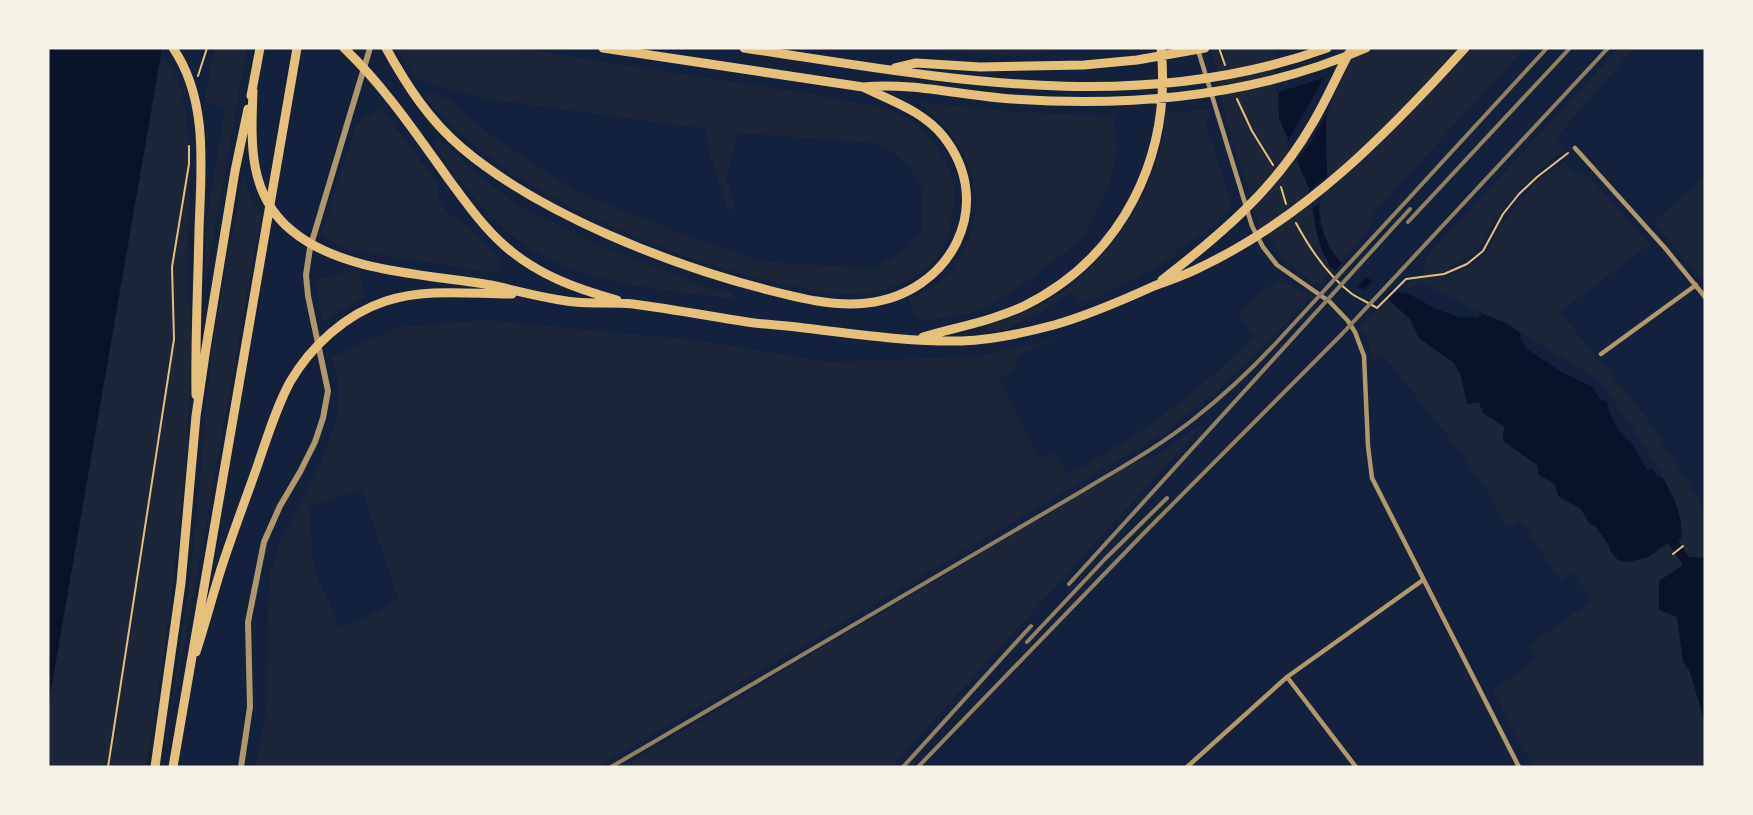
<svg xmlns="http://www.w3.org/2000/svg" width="1753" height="815" font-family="'Work Sans',sans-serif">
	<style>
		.green { fill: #1d2539; fill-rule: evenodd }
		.water { fill: #0b132b }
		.pier { fill: #14213d }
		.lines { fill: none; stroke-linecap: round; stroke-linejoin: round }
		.path { stroke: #e5c07b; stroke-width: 2 }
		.minor { stroke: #b1986c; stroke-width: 4.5 }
		.tertiary { stroke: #b1986c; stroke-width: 6 }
		.motorway { stroke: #e5c07b; stroke-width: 9 }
		.rail { stroke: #918062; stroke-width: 4 }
	</style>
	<rect width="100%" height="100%" fill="#14213d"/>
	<path class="green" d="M214 48H247L205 285 206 224 225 107 205 102Z
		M397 48C435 48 479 45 517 48 542 51 567 56 592 60 644 68 696 76 748 84 783 90 818 94 853 102 867 104 883 107 896 112 928 126 958 169 954 203 949 239 943 262 908 280 892 289 873 293 854 294 833 295 812 290 792 286 697 267 575 218 496 162 470 143 442 120 423 94L432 92 449 99 488 133 545 172 584 195 676 231 760 261 874 269 910 246 922 228 923 192 910 168 890 150 872 143 738 133 726 177 736 207 728 211 708 148 706 129 486 99 415 79Z
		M900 48H1063L1017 56Z
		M1212 48H1278L1279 118 1309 188 1316 229 1330 267 1334 269 1321 283H1314L1284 260 1259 222 1223 110Z
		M1333 48H1525L1375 211 1365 235 1340 263 1329 247 1323 232 1319 207 1327 175 1326 125Z
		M1619 48H1634L1555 139 1564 150 1534 174 1497 217 1481 245 1471 255 1450 267 1443 279 1475 264 1490 247 1500 226 1529 191 1541 178 1565 162 1574 173 1590 177 1650 244 1560 312 1646 417 1705 509V558L1689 557 1678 541 1661 472 1632 427 1622 414 1605 387 1595 377 1517 331 1508 324 1492 319 1447 295 1418 283 1409 289 1405 282 1422 278 1427 256Z
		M161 56C200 89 188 200 188 248 188 264 187 279 188 294 188 304 191 315 191 325 192 363 189 401 187 439 180 549 163 658 146 767H48V707L89 464Z
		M917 102 1016 112 1114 116 1117 152 1110 183 1083 238 1028 281 993 304 966 314 937 319H917L909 300C919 294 932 289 941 281 949 274 955 265 961 255 994 198 968 138 917 102Z
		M380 107 438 184V200L450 216 460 219 501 260 500 274 362 252 337 246 322 233 357 124Z
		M1211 109 1205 126 1213 145 1232 207C1224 215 1216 224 1207 231 1195 240 1179 244 1172 258L1139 277 1086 302 1080 301 1071 291 1038 315 1013 325 1012 328 986 332 985 327C1002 321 1019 315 1036 307 1096 277 1142 214 1160 150 1163 138 1164 125 1165 113Z
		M439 139 476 173 517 205 599 245 707 287 733 293 732 299C663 289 584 286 525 245 487 219 459 180 433 143Z
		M243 175 250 195 261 215 164 759 191 571 212 349 229 246H231Z
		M1705 176V284L1653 222Z
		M359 270 365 297 323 321 315 280Z
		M1281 279 1310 296C1265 348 1217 394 1161 435L597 767H256L267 703 268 604 270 574 280 541 319 465 338 416 339 379 331 357 399 327 485 320 696 340 828 362 979 356 1059 338 1018 357 1014 364 1018 368 999 378 1039 458 1056 450 1067 474C1137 439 1199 392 1253 337L1238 313 1262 291ZM362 490 398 599 363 620 340 627 314 569 309 507Z
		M1388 299 1410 319 1419 338 1454 363 1461 376 1467 404 1479 402 1483 414 1504 426 1503 441 1537 465 1539 475 1555 484 1558 496 1581 509 1589 523 1596 527 1608 544 1611 552 1648 557 1668 543 1683 565 1677 617 1683 661 1690 672 1705 723V767H1533L1493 691 1536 659 1529 645 1591 601 1573 571 1560 580 1520 519 1506 528 1487 491 1452 441 1381 353 1373 361 1368 340 1359 326Z
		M1206 422 891 767H622L1139 460 1151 458Z"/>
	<path class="water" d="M48 48H162L48 707Z
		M1278 48H1333L1326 125 1327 175 1319 207 1321 226 1329 247 1343 266 1396 292 1409 294 1436 309 1459 317 1477 318 1481 316 1479 312 1508 324 1520 333 1521 340 1527 349 1565 374 1593 387 1598 397 1607 403 1611 416 1620 432 1633 445 1647 470 1652 469 1657 476 1663 478C1674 498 1683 514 1681 538L1678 541 1689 557 1705 558V723L1690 672 1683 661 1677 617 1659 610V581L1683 565 1668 543 1648 557 1629 562 1618 560 1611 552 1608 544 1596 527 1589 523 1581 509 1558 496 1555 484 1539 475 1537 465 1503 441 1504 426 1483 413 1479 402 1467 404 1461 376 1454 363 1419 338 1410 319 1388 299 1358 287 1330 267 1321 248 1316 229 1309 188 1279 118Z"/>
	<path class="pier" d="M1336 48 1330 108 1311 141 1295 163 1287 143 1324 78 1276 93 1275 49Z
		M1330 174 1324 200 1310 210 1307 192Z
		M1343 262 1368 275 1355 289 1334 272Z
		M1375 278 1394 287 1382 300 1362 292Z"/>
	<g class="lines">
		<path class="path" d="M1219 48 1225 65
			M198 76 207 48
			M1237 99 1252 131 1273 165
			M1281 187 1286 204
			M1296 223C1310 249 1327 275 1352 294 1360 299 1369 303 1377 308L1406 279 1444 274 1467 264 1483 251 1503 214 1519 194 1537 177 1568 153
			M1673 554 1683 546
			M108 767 174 339 172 267 189 164V146"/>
		<path class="minor" d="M1198 50 1252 226 1263 247 1277 265 1330 302 1348 321 1355 332 1364 356 1368 446 1372 478 1519 767
			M1575 148 1665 248 1705 297
			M1601 354 1696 285
			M1287 677 1356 767
			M1187 767 1287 677 1423 580"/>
		<path class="tertiary" d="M241 767 250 707 248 622 264 542 280 506 300 472 315 442 323 418 328 391 308 296 306 275 310 248 370 48"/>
		<path class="motorway" d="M173 48C209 100 201 170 199 230 198 285 195 341 196 395
			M344 48C385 87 417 135 450 181 467 204 484 228 506 247 538 275 577 289 617 300
			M386 48C407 86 429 120 462 148 540 214 670 265 768 290 799 298 834 307 867 303 950 294 998 205 943 136 923 111 891 101 863 87
			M603 48 863 87C913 82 963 96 1013 99 1131 107 1256 96 1366 48
			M744 48C939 77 1135 118 1327 48
			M895 68 916 63 980 67 1084 65 1137 60 1205 48
			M253 91C251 143 248 194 291 230 342 273 428 274 491 285 519 291 546 299 575 302 594 304 614 302 633 304 671 309 709 316 747 322 766 325 785 325 804 328 856 334 909 342 962 341 992 340 1024 333 1054 325 1089 315 1121 301 1154 286 1170 280 1186 275 1201 267 1306 217 1388 133 1465 48
			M251 96 260 48
			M1162 280C1219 236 1274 190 1311 126 1325 103 1336 77 1349 53
			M923 337C957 327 992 321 1024 306 1123 257 1172 156 1161 48
			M196 652C205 625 212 597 221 569 232 535 245 501 257 467 267 438 276 408 290 382 311 346 346 314 386 301 427 288 469 294 512 294
			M155 767 181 583 196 416 206 348 235 171 248 109
			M173 767 297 48"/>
		<path class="rail" d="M1408 222 1570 48
			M1069 584 1410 209
			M1027 642 1105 559 1167 498
			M611 767 1082 491C1120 468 1160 446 1195 418 1224 395 1251 370 1276 343L1547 48
			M903 767 1031 626
			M918 767 1144 533 1342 334 1608 48"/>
	</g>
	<rect width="1753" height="815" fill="none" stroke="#f6f1e7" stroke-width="99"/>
</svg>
